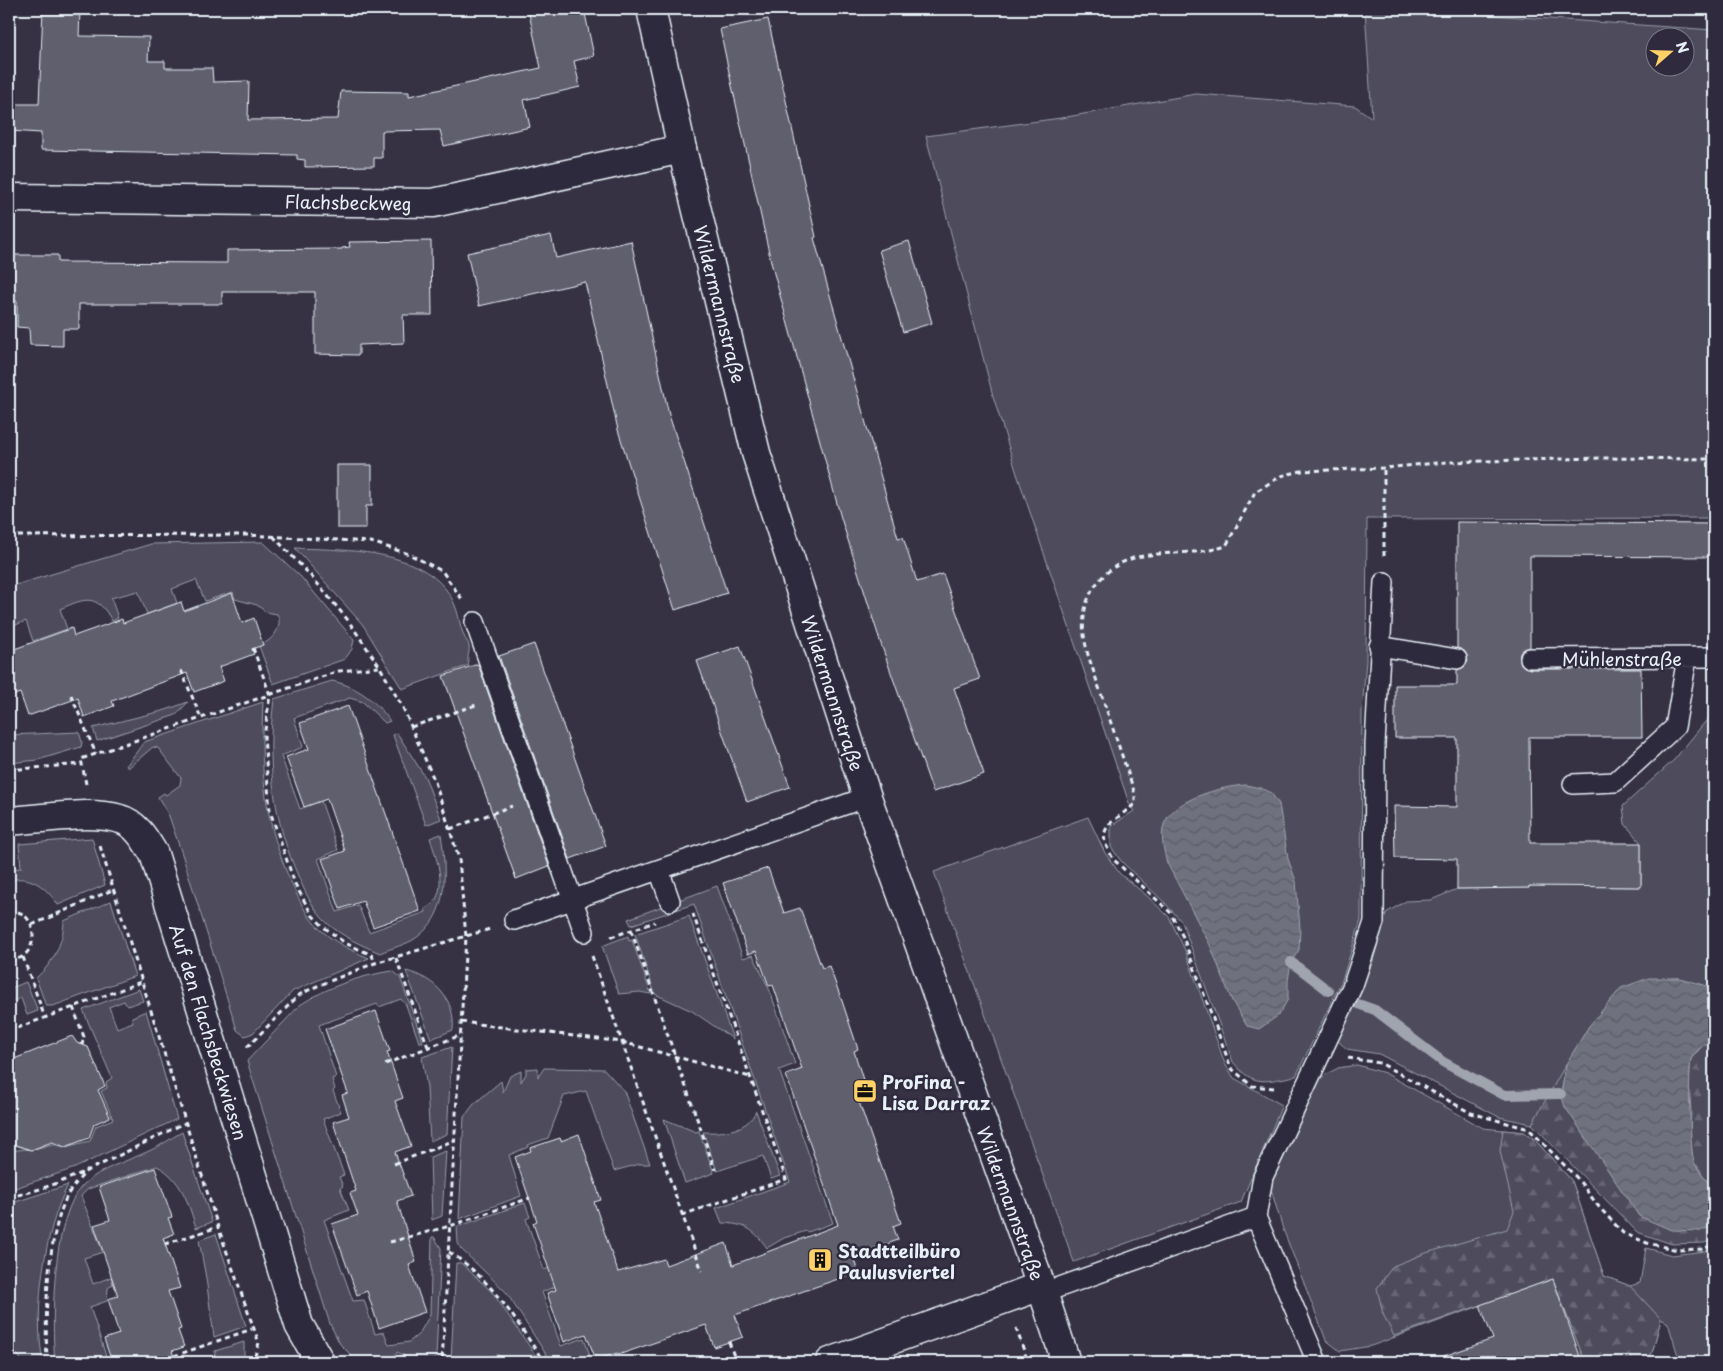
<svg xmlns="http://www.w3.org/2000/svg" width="1723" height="1371" font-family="'Playpen Sans',sans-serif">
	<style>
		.grass { fill: #4d4b5c; stroke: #9a9eaa; fill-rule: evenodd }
		.forest { fill: url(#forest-firs); stroke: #9a9eaa }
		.water { fill: url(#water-waves); stroke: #a0a4af }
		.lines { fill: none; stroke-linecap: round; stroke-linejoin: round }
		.stream { stroke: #a0a4af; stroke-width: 10 }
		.building { fill: #605e6e; stroke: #e8f1f8 }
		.service-casing { stroke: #e8f1f8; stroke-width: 22 }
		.minor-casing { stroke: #e8f1f8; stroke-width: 31 }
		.tertiary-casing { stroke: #e8f1f8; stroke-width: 31 }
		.path { stroke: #e8f1f8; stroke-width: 3; stroke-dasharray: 5 4; stroke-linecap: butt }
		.service { stroke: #2f2a3d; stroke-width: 19 }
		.minor { stroke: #2f2a3d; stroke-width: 28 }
		.tertiary { stroke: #2f2a3d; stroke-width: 28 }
		.labels { text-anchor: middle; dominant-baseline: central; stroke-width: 5; stroke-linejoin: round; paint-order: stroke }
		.street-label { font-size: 18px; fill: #e8f1f8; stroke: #2f2a3d }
		.poi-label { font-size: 18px; font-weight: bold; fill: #e8f1f8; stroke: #2f2a3d; text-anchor: start }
	</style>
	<defs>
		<pattern id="forest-firs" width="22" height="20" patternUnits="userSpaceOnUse" patternTransform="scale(1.25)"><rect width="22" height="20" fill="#4d4b5c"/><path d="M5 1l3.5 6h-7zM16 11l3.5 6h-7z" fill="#676574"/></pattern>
		<pattern id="water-waves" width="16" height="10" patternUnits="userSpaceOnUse" patternTransform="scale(1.25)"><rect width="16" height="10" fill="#70717f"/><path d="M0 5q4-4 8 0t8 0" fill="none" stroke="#5b5c64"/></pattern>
	</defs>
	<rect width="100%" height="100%" fill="#363244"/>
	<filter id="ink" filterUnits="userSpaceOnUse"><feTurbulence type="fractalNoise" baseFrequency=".02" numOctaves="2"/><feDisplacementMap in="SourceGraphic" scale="10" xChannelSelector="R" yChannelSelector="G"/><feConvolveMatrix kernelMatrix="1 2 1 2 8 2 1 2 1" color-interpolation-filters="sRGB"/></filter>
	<g filter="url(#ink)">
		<path class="grass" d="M1365 9H1400L1714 30V518L1367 519 1366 660 1362 711 1361 920 1342 980 1296 1076C1266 1081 1254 1088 1233 1062L1182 922 1165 903 1121 861 1111 847V826L1134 811 1129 803 1017 474 993 396 926 136 1061 118 1196 94 1355 106 1372 118ZM1656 38H1686V68H1656Z
			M263 542 301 577 354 640 352 649 345 659 273 684 259 646C272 641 284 627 277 614L266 612 257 605 235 599 233 592 205 601 196 580 172 589 177 603 147 614 138 591 111 598 118 618 112 621C97 593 85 598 60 609L67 629 33 641 26 621 10 627 9 587 151 544Z
			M295 548C345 550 429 548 454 603 459 613 459 625 464 636 465 639 469 643 469 646 470 653 466 658 469 665L402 689 363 625Z
			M332 681C357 686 376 701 390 721L385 723 363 702 350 698 294 718 303 747 281 756 300 809 321 801 338 850 318 859 337 912 358 905 369 932 426 912 425 909C451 896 437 860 430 838L441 834C446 870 450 914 416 938 406 945 391 948 380 953 361 945 343 937 327 923 314 911 306 894 299 878 273 820 266 762 274 699Z
			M188 702 176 715 100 740 97 741 93 728 166 710Z
			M263 702C260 765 263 814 287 873 294 888 300 904 310 918 324 937 347 949 369 958L293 991 253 1033 245 1036 237 1030 183 857 169 816 158 797 164 793 166 795 180 785 181 778 158 748 153 747 128 768 126 766 144 742Z
			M1714 711V988L1679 978 1649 979 1589 1026 1532 1124 1499 1117 1379 1054 1347 1049 1338 1041 1373 961 1386 913 1406 901 1431 900 1457 889 1529 888V886L1641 887V843L1625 824 1623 806 1674 760Z
			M79 732 82 742 81 747 38 760 9 763V735Z
			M397 733 425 777 441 819 426 825 393 735Z
			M1088 817 1105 853 1120 874 1146 895 1169 917 1185 950 1225 1064 1234 1078 1282 1105 1241 1202 1074 1262 934 872Z
			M92 838 105 885 58 905C47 888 30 873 9 881V869L21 868 19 844Z
			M717 886 743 958 753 955 770 991 795 1064 779 1070 833 1223 808 1232 806 1231 784 1238 767 1248C754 1229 745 1224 722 1223L716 1208 790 1182 694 904 631 925 628 919Z
			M111 901 135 976 53 1006H46L36 978C53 963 63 944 64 921Z
			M689 916 733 1039 692 1011 655 994 635 934Z
			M628 936 629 941 632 940 651 994 639 992 619 994 602 946Z
			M393 971 400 977 423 1042H419L406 1005 401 999 379 1007 377 1004 319 1025 336 1077 332 1079 335 1089 333 1091 341 1112 323 1119 344 1175 339 1177 343 1186 340 1188 349 1210 324 1220 353 1301 364 1300 375 1334 384 1332 389 1345 409 1342 419 1334 430 1315 432 1237H434L441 1248 436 1357 433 1362H417L397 1352 392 1362H358L340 1344 330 1324 247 1061 300 1005C327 987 361 975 393 971Z
			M406 971C435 978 456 1000 453 1030L431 1039Z
			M26 982 38 1011 27 1015 21 998 9 1003V989Z
			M139 989 143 1001 127 1006 124 1001 109 1007 117 1028 133 1022 132 1017 146 1011 177 1119 75 1168 9 1190V1151L26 1149 31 1150 52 1144 65 1147 90 1141 96 1126 113 1119 101 1091 107 1088 106 1082 112 1078 83 1010Z
			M452 1047 447 1134 430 1141 427 1088 422 1057Z
			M1357 1065 1385 1073 1483 1128 1524 1132 1535 1140 1572 1181 1604 1276 1630 1286 1640 1283 1646 1248 1672 1255 1714 1250V1362H1680L1668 1323 1661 1319 1652 1353 1646 1362H1585L1553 1279 1371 1346 1340 1351 1326 1340 1283 1229 1270 1186 1318 1079 1338 1068Z
			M538 1068V1077L544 1068 604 1069 624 1091 650 1164H639L614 1171 586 1091 564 1096 548 1138 528 1145V1147L509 1155 521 1196 459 1219 464 1117 474 1104 501 1081 503 1092 510 1076 521 1071V1082L526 1074V1069Z
			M756 1111 780 1176 771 1179 763 1156 717 1171 703 1132C724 1133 747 1131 756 1111Z
			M664 1119 696 1132 699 1131 714 1173 685 1183Z
			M182 1132 212 1222 196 1228C189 1204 181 1178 157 1166L88 1189 81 1196 103 1252 84 1258 93 1284 111 1277 113 1284 108 1288 107 1301 90 1307 108 1362H55C51 1320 52 1214 84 1184 101 1168 128 1161 149 1151 161 1146 171 1138 182 1132Z
			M446 1151 442 1216 432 1220 430 1157Z
			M68 1185C44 1230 33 1312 43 1362H23L9 1344V1204Z
			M525 1203 530 1217 526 1219 544 1270 557 1265 564 1283 542 1292 561 1346 584 1338 592 1362H551L506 1292 461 1249 458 1243 457 1227Z
			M216 1234 246 1326 214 1337 206 1278 199 1240Z
			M456 1263H461L493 1293 540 1362H510L498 1355 490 1356 486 1362H451Z
			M244 1342V1362H215V1351Z"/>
		<path class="forest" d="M1714 1041V1182L1707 1181 1693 1161 1690 1134 1691 1111 1689 1082 1691 1059 1703 1045Z
			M1566 1064 1561 1094 1639 1216 1700 1231 1714 1225V1239L1704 1243 1672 1244 1637 1232 1532 1124Z
			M1503 1130 1524 1132 1535 1140 1572 1181 1604 1276 1630 1286 1661 1319 1652 1353 1646 1362H1585L1553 1279 1394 1336 1383 1314 1377 1288 1393 1266 1426 1253 1507 1229 1514 1211 1500 1151Z"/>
		<path class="water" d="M1246 785 1260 788 1271 793 1279 804 1288 859 1296 881 1300 928 1299 950 1291 962 1288 981V999L1279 1015 1259 1029 1247 1026 1232 1001 1210 945 1167 863C1164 852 1161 839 1163 828 1168 800 1222 786 1246 785Z
			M1649 978H1679L1714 988V1041C1705 1044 1695 1050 1691 1059 1688 1069 1690 1154 1694 1162 1697 1169 1703 1175 1707 1181L1714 1182V1225L1700 1231 1671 1230 1639 1216 1565 1107 1561 1094 1566 1064 1589 1026 1621 988Z"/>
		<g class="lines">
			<path class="stream" d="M1291 962 1329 991
				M1358 1004 1375 1010 1443 1062 1504 1095 1561 1094"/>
		</g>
		<path class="building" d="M43 9 80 10 79 36 149 37 148 61H165V68H212L213 82 249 81 248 120 338 119 341 91 409 92V96L541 68 528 9H584L594 56 574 61 580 87 524 100 530 127 444 146 440 130 382 131V158H374V166L305 167V160L297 159V155L41 150V133L9 131V104H39Z
			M768 19 816 237 814 238 898 538 903 537 917 582 943 574 980 679 954 688 984 774 933 792 881 644 841 518 772 266 730 77 720 29Z
			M551 235 556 258 631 241 669 415 727 593 675 610 618 430 585 282 479 306 467 253Z
			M431 241 432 315H403L404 343 359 345V355L315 354V292H222V304H79V329H63V346L30 345 29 328 17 327V301H9V255H58V262L227 263V250L342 249V248L350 247 349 242Z
			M909 241 932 323 903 332 879 250Z
			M337 465H372V506H366V528H337Z
			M1457 522 1714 524V557L1530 556V647L1520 653 1521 664 1530 669H1641L1642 737H1529L1530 843H1641V887L1529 886V888L1457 889V859L1395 858 1394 806 1457 807V738H1395V685H1457V670L1465 666 1468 661 1464 651 1457 648Z
			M232 593 242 623 254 618 263 645 252 649 254 654 219 667 224 681 194 692 187 673 112 701 114 706 84 717 78 698 28 716 20 693 9 697V651L72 628 74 636 122 619 123 623 181 602 184 611Z
			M534 644 606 846 570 859 499 656Z
			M740 646 790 787 747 802 697 661Z
			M478 664 549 866 516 879 443 676Z
			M348 706 420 911 373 927 363 901 340 909 322 859 345 851 327 799 304 807 286 757 309 749 300 723Z
			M768 868 784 913 800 908 822 968 829 966 841 998 858 1049 854 1051 869 1099 859 1102 901 1223 893 1226 898 1240 853 1256 858 1272 735 1315 743 1337 714 1347 706 1325 618 1355 617 1353 596 1360 586 1334 564 1342 547 1293 556 1290 533 1223 537 1221 515 1157 531 1151 530 1148 560 1138 561 1141 579 1134 601 1200 594 1202 618 1272 664 1259 666 1265 726 1243 733 1265 838 1225 786 1075 802 1069 773 985 769 986 756 951 748 954 723 883Z
			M376 1011 390 1051 387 1052 403 1098 395 1101 411 1146 395 1152 411 1196 397 1201 416 1262 409 1265 425 1312 379 1328 367 1291 357 1295 332 1224 358 1215 350 1193 356 1191 333 1122 349 1117 342 1095 348 1093 325 1029Z
			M72 1036 77 1043 88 1047 105 1086 98 1090 110 1117 94 1124 89 1138 65 1147 52 1142 31 1150 9 1143V1061Z
			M155 1168 172 1217 168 1218 174 1234 163 1238 180 1288 168 1291 181 1329 178 1330 184 1347 172 1351 176 1362H112L104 1339 119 1334 108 1299 118 1296 94 1225 110 1220 99 1187Z
			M1553 1279 1582 1362H1439L1438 1358 1493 1339 1480 1305Z"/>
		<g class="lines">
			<defs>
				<path id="service" d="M475 622 584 932
					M1379 646 1457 659
					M1530 658 1714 657
					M1573 784 1615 782 1675 727 1687 658
					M659 870 670 901
					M514 920 867 797
					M1256 1217 1263 1177 1353 985 1374 922 1375 744 1384 582
					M1043 1293 1256 1217 1317 1362"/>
				<path id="minor" d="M9 198 433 203 682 149
					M9 821C41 819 90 810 120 819 136 823 146 841 154 854L299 1325 320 1362
					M830 1362 1041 1286"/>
				<path id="tertiary" d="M651 9 682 149 756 453 867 797 1041 1286 1066 1362"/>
			</defs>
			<use href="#service" class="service-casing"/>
			<use href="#minor" class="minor-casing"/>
			<use href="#tertiary" class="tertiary-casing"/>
			<path class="path" d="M9 536 248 535 371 542 409 554 442 571 462 599
				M273 536 311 576 347 619 380 667 404 710 435 782 459 859 466 937 442 1362
				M1384 556V468
				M253 648 270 695 264 737 270 811 295 884 312 915 325 928 345 943 372 955 375 963
				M181 670 201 718
				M71 695 96 754
				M411 727 476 705
				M9 770 82 764
				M86 784 81 759 339 671 380 667
				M450 829 512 806
				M100 846 218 1227 259 1343 253 1362
				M9 911C41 909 41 961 9 960
				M32 925 112 890
				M631 930 715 1170
				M611 937 655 922
				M592 956 702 1271
				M23 957 45 1018
				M396 958 428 1047
				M73 1007 84 1037 82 1045
				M461 1022 622 1042 750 1077
				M9 1031 141 982
				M247 1047 299 995 315 987 375 963 490 929
				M1348 1058 1380 1063 1471 1113 1529 1129 1577 1178 1599 1207 1623 1233 1647 1243 1678 1250 1702 1249 1714 1245
				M385 1064 461 1035
				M1274 1088 1252 1086 1231 1068 1183 937 1170 912 1113 859 1105 843 1104 834 1108 825 1135 804V794L1088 655C1085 642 1082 630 1084 617 1086 586 1113 560 1143 556 1171 551 1199 555 1226 546L1255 492 1281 476 1301 471 1384 468 1447 462 1600 458 1714 459
				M394 1164 455 1140
				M9 1197C70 1185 129 1149 185 1123
				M682 1215 786 1179 693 914
				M390 1242 450 1226 530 1198
				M165 1244 218 1227
				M449 1252C492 1279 516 1321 544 1362
				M1016 1328 1028 1362
				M729 1342 736 1362
				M174 1356 252 1329
				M47 1362C45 1314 46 1240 67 1196 72 1187 81 1177 88 1169"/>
			<use href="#service" class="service"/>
			<use href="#minor" class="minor"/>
			<use href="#tertiary" class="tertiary"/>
		</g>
	</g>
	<defs>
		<symbol id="office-square" viewBox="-11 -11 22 22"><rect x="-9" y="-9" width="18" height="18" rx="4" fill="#ffd166" stroke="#2f2a3d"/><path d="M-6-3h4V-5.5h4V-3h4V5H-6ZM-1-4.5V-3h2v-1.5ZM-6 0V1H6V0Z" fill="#111"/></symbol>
		<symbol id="building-square" viewBox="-11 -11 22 22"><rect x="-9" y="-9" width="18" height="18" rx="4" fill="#ffd166" stroke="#2f2a3d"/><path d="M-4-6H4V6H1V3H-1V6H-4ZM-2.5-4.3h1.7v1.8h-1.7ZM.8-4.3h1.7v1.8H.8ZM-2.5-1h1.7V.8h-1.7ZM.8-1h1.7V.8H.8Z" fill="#111"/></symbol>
	</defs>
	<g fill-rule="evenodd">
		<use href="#office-square" x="851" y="1077" width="28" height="28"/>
		<use href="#building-square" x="806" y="1246" width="28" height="28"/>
	</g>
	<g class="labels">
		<g class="street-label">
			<text transform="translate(348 202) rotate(1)">Flachsbeckweg</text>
			<text transform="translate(720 304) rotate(76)">Wildermannstraße</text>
			<text x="1622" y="658">Mühlenstraße</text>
			<text transform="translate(833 693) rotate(72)">Wildermannstraße</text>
			<text transform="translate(209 1032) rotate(73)">Auf den Flachsbeckwiesen</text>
			<text transform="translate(1011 1203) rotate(70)">Wildermannstraße</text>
		</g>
		<g class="poi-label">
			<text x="882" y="1081">ProFina -<tspan x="882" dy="21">Lisa Darraz</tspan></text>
			<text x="838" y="1250">Stadtteilbüro<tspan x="838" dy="21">Paulusviertel</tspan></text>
		</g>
	</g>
	<rect width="1723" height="1371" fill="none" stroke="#2f2a3d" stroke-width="30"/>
	<rect x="15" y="15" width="1693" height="1341" fill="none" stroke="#e8f1f8" stroke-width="2" filter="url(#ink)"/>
	<g transform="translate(1670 52) rotate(70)"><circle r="24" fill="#2f2a3d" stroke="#797a88"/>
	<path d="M0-4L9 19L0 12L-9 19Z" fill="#ffd166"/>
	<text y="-8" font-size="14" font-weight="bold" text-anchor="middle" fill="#e8f1f8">N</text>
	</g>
</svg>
